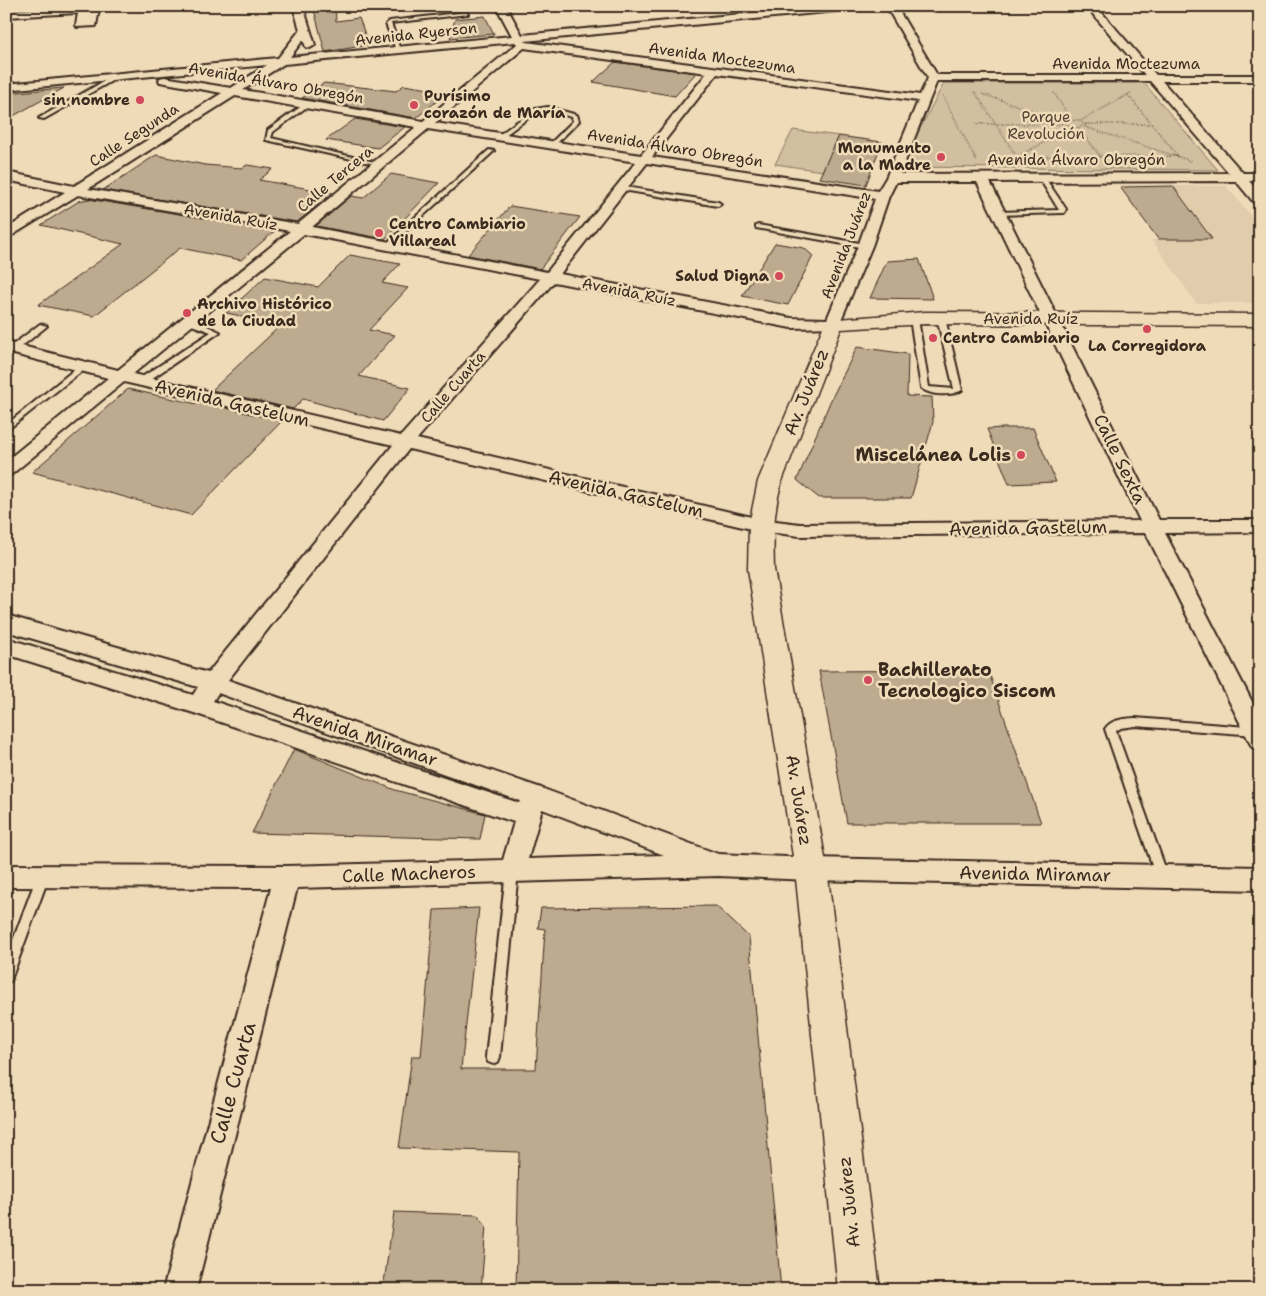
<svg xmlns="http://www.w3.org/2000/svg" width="1266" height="1296" font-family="'Shantell Sans',sans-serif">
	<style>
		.built { fill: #e1ccac }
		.green { fill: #d2bfa0; stroke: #86745f }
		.building { fill: #beaa8e; stroke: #3b2a1e }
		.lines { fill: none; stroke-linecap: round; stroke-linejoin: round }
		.lane-casing { stroke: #3b2a1e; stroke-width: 4 }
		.street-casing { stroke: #3b2a1e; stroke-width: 4 }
		.secondary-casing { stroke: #3b2a1e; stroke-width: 3 }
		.path { stroke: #3b2a1e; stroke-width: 2; stroke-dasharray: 0.5 2; stroke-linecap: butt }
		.lane { fill: #f0dbb9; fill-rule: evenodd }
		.street { fill: #f0dbb9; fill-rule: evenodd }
		.secondary { fill: #f0dbb9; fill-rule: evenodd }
		.poi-dot { fill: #d1495b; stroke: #f0dbb9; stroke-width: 2 }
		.labels { text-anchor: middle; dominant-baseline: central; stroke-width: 5; stroke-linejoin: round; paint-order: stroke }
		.far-street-label { font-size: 15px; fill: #3b2a1e; stroke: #f0dbb9 }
		.far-poi-label { font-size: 15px; font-weight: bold; fill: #3b2a1e; stroke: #f0dbb9; text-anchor: start }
		.far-park-label { font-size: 15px; fill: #524032; stroke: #f0dbb9 }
		.street-label { font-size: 18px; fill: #3b2a1e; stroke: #f0dbb9 }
		.poi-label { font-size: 18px; font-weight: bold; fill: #3b2a1e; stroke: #f0dbb9; text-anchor: end }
		.near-street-label { font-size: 21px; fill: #3b2a1e; stroke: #f0dbb9 }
	</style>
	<rect width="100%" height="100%" fill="#f0dbb9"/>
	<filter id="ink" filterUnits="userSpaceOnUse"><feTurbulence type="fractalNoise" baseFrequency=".02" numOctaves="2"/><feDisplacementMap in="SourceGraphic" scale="10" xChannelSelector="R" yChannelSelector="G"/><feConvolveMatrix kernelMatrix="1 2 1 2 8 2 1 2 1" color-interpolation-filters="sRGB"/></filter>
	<g filter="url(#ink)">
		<path class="built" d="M1173 186H1226L1260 226V303H1196L1152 240 1212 238Z"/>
		<path class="green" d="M944 83H1144L1218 170 900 167Z
			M793 130 839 136 822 171 775 164Z"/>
		<path class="building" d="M313 6H335L336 21 359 18 369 45 325 52Z
			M485 16 494 34 450 38 455 19Z
			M615 62 696 73 675 96 593 82Z
			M324 83 396 91 404 85 448 92 416 118 302 98Z
			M64 88 6 120V93Z
			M355 119 405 127 378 148 326 140Z
			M839 136 882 142 866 185 819 178Z
			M156 155 205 165 242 168 247 165 273 169 259 180 333 193 297 222 103 190Z
			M391 174 439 183 385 239 316 226 351 196 363 198Z
			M1173 186 1212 239H1158L1120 187Z
			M88 199 276 230 241 260 180 248 94 316 38 305 123 244 41 225 79 201Z
			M510 206 580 217 540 269 468 255Z
			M775 243 804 248 813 256 788 305 742 296Z
			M350 255 400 264 382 283 408 288 369 330 395 335 359 376 410 388 383 421 303 399 293 409 212 390 282 324 226 313 265 277 318 287Z
			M919 259 933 299 870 298 887 261Z
			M857 347 908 354 907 396 932 397 933 422 911 498H819L797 480 830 402Z
			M128 389 197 404 200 402 282 421 191 515 32 472Z
			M1004 428H1033L1056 482 1009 484 987 429Z
			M988 670 1041 823H847L819 671Z
			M294 749 395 790 485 814 480 839 252 833Z
			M716 906 749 937 781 1290H516L519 1152 399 1148 412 1056H421L434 910 479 908 461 1069H536L545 929 538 928 541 908Z
			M394 1212 477 1215 486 1226 481 1290H383Z"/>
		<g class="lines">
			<defs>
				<path id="lane" d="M466 12 468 14 391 23 400 50 398 51 396 50 386 24 390 21Z
					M115 75 117 78 44 119 39 118Z
					M306 103 309 105 308 106 273 132 271 138 379 163V165L266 140 268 130Z
					M548 107 577 115 579 121 554 146 549 145 573 121 572 117 548 111H538L501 138 496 137 535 109Z
					M489 150 494 151 390 246H386V244Z
					M1041 174 1043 175 1066 209 1064 213 996 215V213L998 212 1059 210 1038 176Z
					M619 186 718 202 721 204 718 206 617 189 616 188Z
					M758 225 865 244 868 246 865 248 756 228V226Z
					M938 316 945 318 962 390C953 396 930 396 921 388L910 319 914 317 918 319 929 387 954 389 937 318Z
					M186 319H192L220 332 145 383H139V379L211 332 186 323Z
					M40 324 47 326 16 351H10V347Z
					M80 365H86L87 367 6 431V425Z
					M1135 718 1260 728V734L1256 735 1135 726 1121 728 1116 731 1168 876 1166 880 1162 881 1158 880 1156 876 1105 729C1111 719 1124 719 1135 718Z
					M512 866 516 867 518 871 500 1057 498 1062 493 1064 488 1062 486 1057 506 871 508 867Z
					M43 871 47 872 49 876 12 977 11 981 6 983V959L37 876 39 872Z"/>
				<path id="street" d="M83 6H95L99 9 96 26 77 27 76 25 78 13 6 17V11Z
					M293 6H303L315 45 310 48 306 47 303 40 290 57 512 36 496 6H506L522 35 825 6H863L858 9 525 41 526 42 920 95 928 78 886 6H896L937 75H1145L1086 6H1096L1156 75H1260V81H1162L1243 173H1260V181H1249L1260 193V205L1255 204 1236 181 990 182 1159 520H1260V532L1165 533 1260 717V749L1252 747 1146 533 800 536 760 531 409 449 228 680 541 788 718 854 811 858 1260 867V890L811 880 718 876 297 888 196 1290H163L271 888 6 887V865L287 866 503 860 514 822 194 713 6 654V638L193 695 198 687 6 631V615L208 673 393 445 124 382 12 474 6 476V461L108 378 6 352V342L118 370 290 231 78 195 6 239V229L65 192 6 180V172L74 186 222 93 160 82 159 80 160 78 164 77 231 88 267 65 6 90V84L278 58 300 30ZM515 42 517 44 423 121 243 90 284 64ZM524 48 707 73 641 155 435 123ZM717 74 918 101 886 178 878 191 652 157ZM937 81H1150L1229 173 900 174ZM235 96 416 127 298 224 88 189ZM428 129 636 162 547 272 312 227ZM647 163 875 199 858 246 827 319 791 318 560 274ZM896 182H977L1140 521 800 524 760 519 417 439 554 282 791 328 838 327 872 246 889 196ZM304 234 540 279 401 436 133 374ZM218 693 520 801 519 803 213 701ZM542 809 664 855 528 859Z"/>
				<path id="secondary" d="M925 312 1260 314V326L925 324 841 329 782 481C773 511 773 538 774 569L827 869 880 1290H838L795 869 748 569 749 525 758 481 826 320Z"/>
			</defs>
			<use href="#lane" class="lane-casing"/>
			<use href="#street" class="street-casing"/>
			<use href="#secondary" class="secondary-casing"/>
			<path class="path" d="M975 92 1017 157 1178 156
				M1054 93 1071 119
				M982 94 1065 121
				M1128 95 1178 156
				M943 96 977 162
				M1078 120 1086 125 1076 128 1065 124V121Z
				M1082 120 1131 93
				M976 124H1065
				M1086 124H1153
				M1085 127 1191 161
				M1079 128 1101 157
				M1008 161 1073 128"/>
			<use href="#lane" class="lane"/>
			<use href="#street" class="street"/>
			<use href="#secondary" class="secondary"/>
		</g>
	</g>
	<g class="poi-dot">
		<circle cx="140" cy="100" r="5"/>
		<circle cx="414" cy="105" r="5"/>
		<circle cx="941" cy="157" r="5"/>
		<circle cx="379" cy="233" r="5"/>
		<circle cx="779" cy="276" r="5"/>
		<circle cx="187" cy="313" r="5"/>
		<circle cx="1147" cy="329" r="5"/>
		<circle cx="933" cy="338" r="5"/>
		<circle cx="1021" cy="455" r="5"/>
		<circle cx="868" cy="680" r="5"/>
	</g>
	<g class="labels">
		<g class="far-street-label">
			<text transform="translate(416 34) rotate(-6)">Avenida Ryerson</text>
			<text transform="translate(722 58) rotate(8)">Avenida Moctezuma</text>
			<text x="1126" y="64">Avenida Moctezuma</text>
			<text transform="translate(276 83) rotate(10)">Avenida Álvaro Obregón</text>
			<text transform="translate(134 135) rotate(-33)">Calle Segunda</text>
			<text transform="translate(675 148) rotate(9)">Avenida Álvaro Obregón</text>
			<text x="1076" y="160">Avenida Álvaro Obregón</text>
			<text transform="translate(335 179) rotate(-40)">Calle Tercera</text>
			<text transform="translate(231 217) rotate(10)">Avenida Ruíz</text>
			<text transform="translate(846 245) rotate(-69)">Avenida Juárez</text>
			<text transform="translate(629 292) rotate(11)">Avenida Ruíz</text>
			<text x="1031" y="319">Avenida Ruíz</text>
			<text transform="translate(453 387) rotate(-49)">Calle Cuarta</text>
		</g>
		<g class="far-poi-label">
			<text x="424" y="96">Purísimo<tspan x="424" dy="17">corazón de María</tspan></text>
			<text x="130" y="100" text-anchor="end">sin nombre</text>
			<text x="931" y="148" text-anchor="end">Monumento<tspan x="931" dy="17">a la Madre</tspan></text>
			<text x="389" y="224">Centro Cambiario<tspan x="389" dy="17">Villareal</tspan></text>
			<text x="769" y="276" text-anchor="end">Salud Digna</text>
			<text x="197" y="304">Archivo Histórico<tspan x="197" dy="17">de la Ciudad</tspan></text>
			<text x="943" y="338">Centro Cambiario</text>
			<text x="1147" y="346" text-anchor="middle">La Corregidora</text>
		</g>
		<g class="far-park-label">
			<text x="1046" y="117">Parque<tspan x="1046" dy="17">Revolución</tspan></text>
		</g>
		<g class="street-label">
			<text transform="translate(806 392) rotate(-68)">Av. Juárez</text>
			<text transform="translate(232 403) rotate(13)">Avenida Gastelum</text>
			<text transform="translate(1120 459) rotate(64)">Calle Sexta</text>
			<text transform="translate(626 494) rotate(13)">Avenida Gastelum</text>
			<text transform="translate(1028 528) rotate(-1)">Avenida Gastelum</text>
			<text transform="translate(365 736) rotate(19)">Avenida Miramar</text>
			<text transform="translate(799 800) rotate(81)">Av. Juárez</text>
			<text transform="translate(409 874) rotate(-2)">Calle Macheros</text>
			<text transform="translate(1035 874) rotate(1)">Avenida Miramar</text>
			<text transform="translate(849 1202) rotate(-96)">Av. Juárez</text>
		</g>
		<g class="poi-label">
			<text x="1011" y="455">Miscelánea Lolis</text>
			<text x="878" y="670" text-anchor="start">Bachillerato<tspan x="878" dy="21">Tecnologico Siscom</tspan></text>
		</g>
		<g class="near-street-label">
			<text transform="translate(233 1083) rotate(-75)">Calle Cuarta</text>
		</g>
	</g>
	<rect width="1266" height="1296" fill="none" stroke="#f0dbb9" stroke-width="25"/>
	<rect x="12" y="12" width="1241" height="1271" fill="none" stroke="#3b2a1e" stroke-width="2" filter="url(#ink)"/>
</svg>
